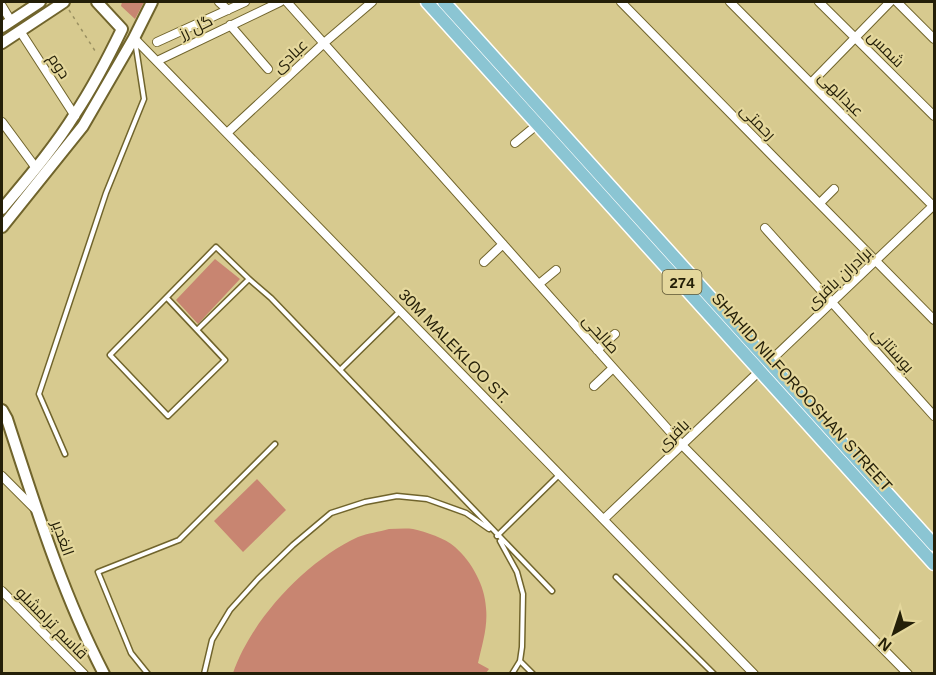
<svg xmlns="http://www.w3.org/2000/svg" width="936" height="675" font-family="Helvetica,Cairo,sans-serif">
	<style>
		.green { fill: #c88571 }
		.lines { fill: none; stroke-linecap: round; stroke-linejoin: round }
		.service-casing { stroke: #70642c; stroke-width: 7 }
		.minor-casing { stroke: #70642c; stroke-width: 10 }
		.secondary-casing { stroke: #70642c; stroke-width: 14 }
		.primary-casing { stroke: #fff; stroke-width: 15 }
		.path { stroke: #9a9061; stroke-width: 1.5; stroke-dasharray: 3 4.5; stroke-linecap: butt }
		.service { stroke: #fff; stroke-width: 4 }
		.minor { stroke: #fff; stroke-width: 8 }
		.secondary { stroke: #fff; stroke-width: 10 }
		.primary { stroke: #8bc5d3; stroke-width: 12 }
		.labels { text-anchor: middle; dominant-baseline: central; stroke-width: 4.5; stroke-linejoin: round; paint-order: stroke }
		.shield { fill: #e4d79c; stroke: #5e5634; stroke-width: 1.5 }
		.shield-label { font-size: 15px; font-weight: bold; fill: #241f08 }
		.street-label { font-size: 16px; fill: #241f08; stroke: #e4d79c }
	</style>
	<rect width="100%" height="100%" fill="#d7ca8f"/>
	<path class="green" d="M122 2H144L135 19 121 6Z
		M215 259 240 279 198 324 176 300Z
		M257 479 286 510 243 552 214 521Z
		M389 529C397 529 405 528 413 529 426 532 445 538 455 547 472 562 485 586 486 608 488 627 482 645 478 663L489 669 486 673H233C251 620 306 561 358 537 368 533 379 532 389 529Z"/>
	<g class="lines">
		<defs>
			<path id="service" d="M249 279 216 247 110 355 168 416 225 360 197 330 249 279 271 298 552 591
				M167 298 197 330
				M340 370 399 312
				M65 454 39 394 106 193 144 99 135 41
				M497 536 559 475
				M500 541 517 572 523 594 522 647 520 661 512 674
				M616 577 714 674
				M520 661 533 674
				M148 674 131 653 98 572 179 540 275 444
				M204 674 212 640 230 610 258 579 293 545 331 513 365 502 397 496 427 499 466 513 489 529"/>
			<path id="minor" d="M219 2 228 10
				M287 2 682 445 908 674
				M621 2 934 320
				M730 2 934 207
				M819 2 934 116
				M897 2 934 39
				M2 6 11 21
				M230 25 268 69
				M20 31 75 116
				M134 38 754 674
				M157 42 245 2
				M157 61 280 2
				M811 83 890 2
				M2 122 36 168
				M227 133 324 43 372 2
				M515 143 538 124
				M820 203 834 189
				M765 228 934 416
				M484 262 503 244
				M539 284 556 270
				M597 350 615 334
				M594 386 613 368
				M2 476 35 509
				M604 519 934 205
				M2 591 84 674"/>
			<path id="secondary" d="M97 2 122 29
				M2 27 40 2
				M2 43 64 2
				M2 209C27 179 54 148 75 114 93 87 108 58 122 29
				M2 227 83 126 134 38 152 2
				M2 410 7 419C35 505 62 593 104 674"/>
			<path id="primary" d="M427 2 934 564
				M444 2 934 545"/>
		</defs>
		<use href="#service" class="service-casing"/>
		<use href="#minor" class="minor-casing"/>
		<use href="#secondary" class="secondary-casing"/>
		<use href="#primary" class="primary-casing"/>
		<path class="path" d="M69 10 97 54"/>
		<use href="#service" class="service"/>
		<use href="#minor" class="minor"/>
		<use href="#secondary" class="secondary"/>
		<use href="#primary" class="primary"/>
	</g>
	<g class="labels">
		<rect class="shield" x="662.5" y="270" width="39" height="24" rx="4.5"/>
		<g class="shield-label">
			<text x="682" y="282">274</text>
		</g>
		<g class="street-label">
			<text transform="translate(196 27) rotate(-26)">گل رز</text>
			<text transform="translate(886 49) rotate(45)">شمس</text>
			<text transform="translate(290 56) rotate(-43)">عبادی</text>
			<text transform="translate(59 66) rotate(57)">دوم</text>
			<text transform="translate(841 94) rotate(45)">عبدالهی</text>
			<text transform="translate(758 122) rotate(45)">رحمتی</text>
			<text transform="translate(839 278) rotate(-43)">برادران باقری</text>
			<text transform="translate(601 334) rotate(48)">صالحی</text>
			<text transform="translate(454 346) rotate(46)">30M MALEKLOO ST.</text>
			<text transform="translate(893 350) rotate(48)">بوستانی</text>
			<text transform="translate(802 392) rotate(48)">SHAHID NILFOROOSHAN STREET</text>
			<text transform="translate(673 435) rotate(-44)">باقری</text>
			<text transform="translate(63 538) rotate(70)">الغدیر</text>
			<text transform="translate(52 623) rotate(45)">قاسم ترامشلو</text>
		</g>
	</g>
	<rect width="936" height="675" fill="none" stroke="#241f08" stroke-width="6"/>
	<g transform="translate(894 633) rotate(219)" stroke="#e4d79c" stroke-width="4.5" paint-order="stroke">
	<path d="M0-4.5L10 22L0 15L-10 22Z" fill="#241f08"/>
	<text y="-9" font-size="16" font-weight="bold" text-anchor="middle" fill="#241f08">N</text>
	</g>
</svg>
